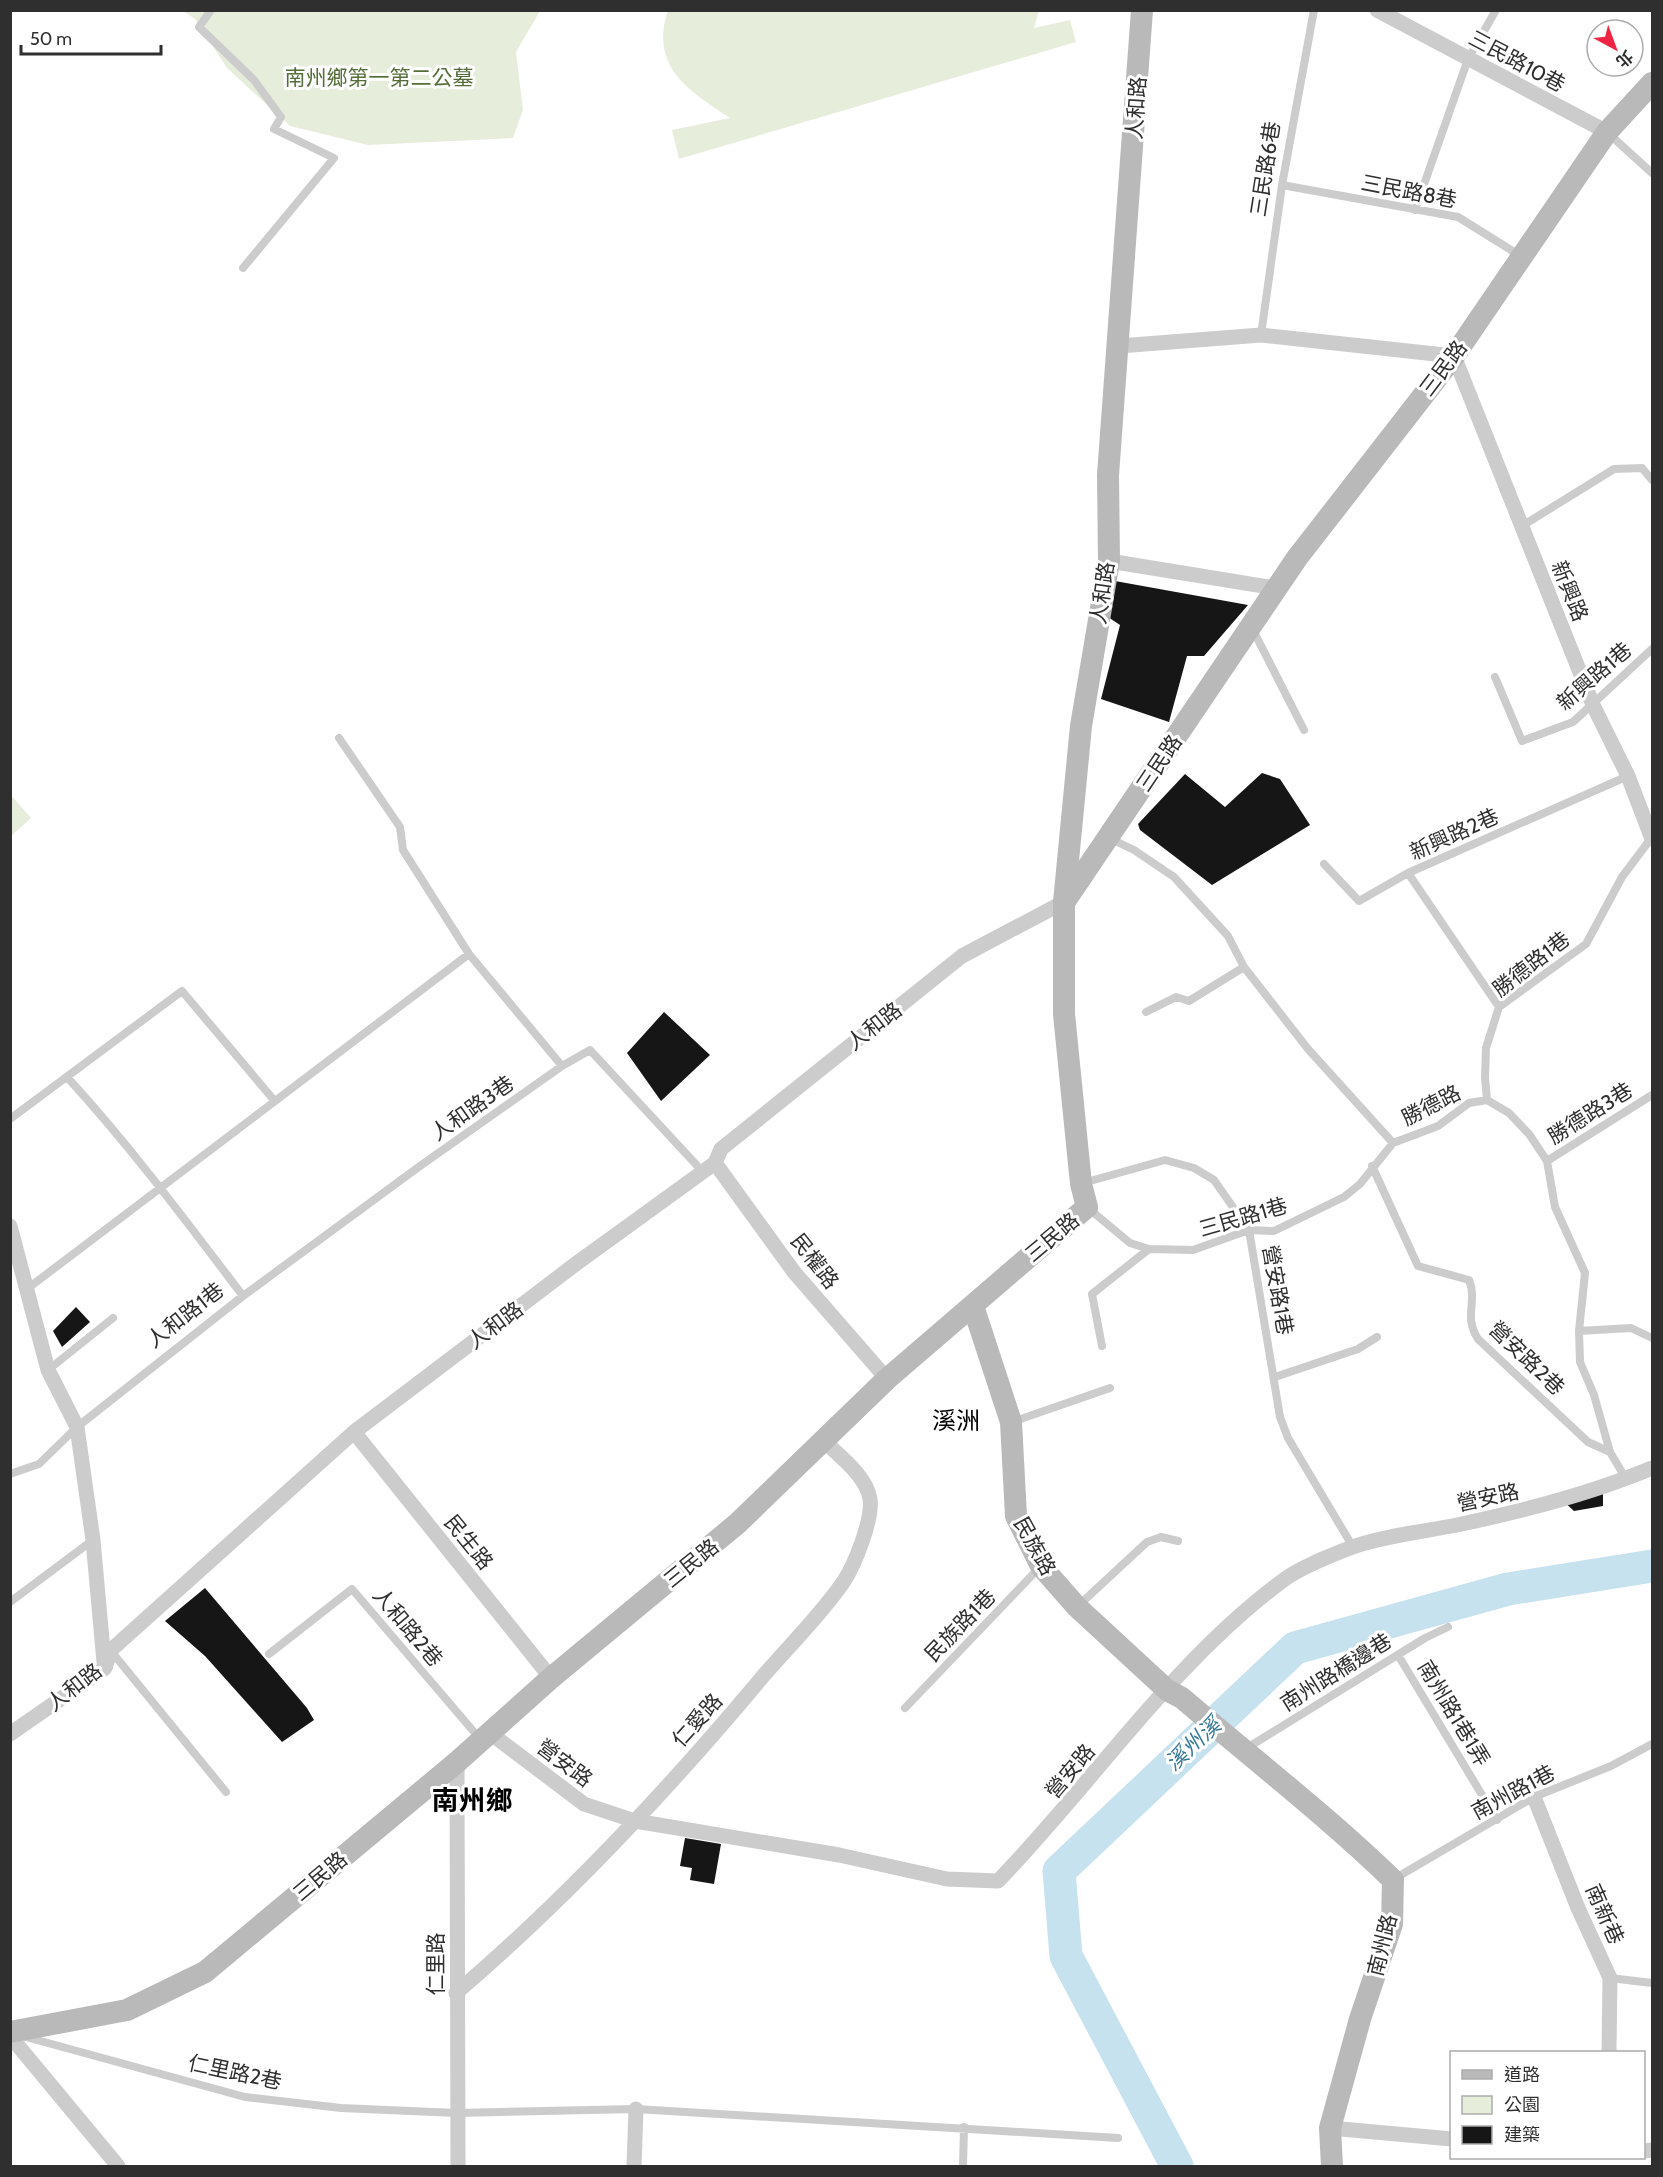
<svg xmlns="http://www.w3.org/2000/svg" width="1663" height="2177" font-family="Cabin,'Noto Sans TC',sans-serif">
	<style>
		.green { fill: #e6eddb }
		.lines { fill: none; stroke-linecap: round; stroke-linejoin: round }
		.river { stroke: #c6e2ee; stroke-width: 33 }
		.building { fill: #161616 }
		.lane { stroke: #ccc; stroke-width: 8 }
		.street { stroke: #ccc; stroke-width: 15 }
		.secondary { stroke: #b9b9b9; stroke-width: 22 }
		.labels { text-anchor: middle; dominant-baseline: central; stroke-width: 6; stroke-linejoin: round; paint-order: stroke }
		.street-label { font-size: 21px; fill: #2f2f2f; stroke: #fff }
		.park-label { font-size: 21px; fill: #556d39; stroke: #fff }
		.water-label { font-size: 22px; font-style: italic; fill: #377896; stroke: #fff }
		.quarter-label { font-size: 24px; fill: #000; stroke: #fff }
		.district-label { font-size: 27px; font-weight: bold; fill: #000; stroke: #fff }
	</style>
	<rect width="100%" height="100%" fill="#fff"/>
	<path class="green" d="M668 10 1039 11 1034 28 1070 20 1076 42 679 159 672 130 730 118C689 91 649 67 668 10Z
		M183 11H540L516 52 523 110 513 138 368 145 290 126 227 68 195 19Z
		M11 795 31 818 11 836Z"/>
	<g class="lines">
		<path class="river" d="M1177 2166 1066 1956 1059 1871 1295 1648 1508 1589 1652 1566"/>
	</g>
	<path class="building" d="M1115 581 1248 605 1204 656H1187L1169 722 1101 699 1120 625 1105 615Z
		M1262 773 1280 779 1310 825 1212 885 1140 830 1138 824 1185 774 1225 807Z
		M664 1012 710 1055 661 1101 627 1053Z
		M76 1307 90 1322 62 1347 53 1331Z
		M1603 1485V1506L1574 1511 1562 1500Z
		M205 1588 307 1708 314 1720 282 1742 205 1656 165 1621Z
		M685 1838 721 1844 714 1884 690 1880 692 1868 680 1866Z"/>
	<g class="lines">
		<path class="lane" d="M211 10 199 27 254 80 281 117 274 129 334 158 243 268
			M1609 134 1652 173
			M1282 185 1458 217 1519 255
			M1415 210 1468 59 1496 10
			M1261 335 1282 185 1314 10
			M1522 526 1614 469 1642 468 1652 480
			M1253 630 1304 730
			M1495 677 1522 741 1573 722 1652 649
			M339 738 400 827 403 850 469 954 562 1066
			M1111 839 1134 850 1174 877 1228 936 1244 967 1308 1049 1393 1143 1438 1126 1469 1103 1487 1100 1509 1113 1529 1134 1547 1161 1555 1207 1585 1273 1579 1331 1580 1362 1594 1395 1610 1452 1626 1479
			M1324 864 1359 901 1408 873
			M1499 1007 1408 873 1628 776
			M1146 1012 1176 997 1189 1001 1244 967
			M67 1077C131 1147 186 1221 243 1296
			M1487 1100 1485 1078 1486 1048 1499 1007 1586 944 1622 877 1652 837
			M10 1119 182 991 273 1099
			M1547 1161 1652 1095
			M1372 1166 1418 1266 1469 1280C1478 1302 1463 1316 1478 1339L1588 1442 1610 1452
			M1083 1183 1165 1160 1194 1168 1214 1180 1249 1230 1280 1417 1288 1438 1353 1547
			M1088 1208 1130 1243 1149 1249 1193 1250 1249 1230 1274 1231 1344 1197 1360 1184 1393 1143
			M27 1289 469 954
			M1579 1331 1631 1328 1652 1338
			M1102 1346 1092 1294 1149 1249
			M48 1370 113 1318
			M1275 1377 1358 1349 1377 1337
			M1012 1422 1110 1388
			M10 1474 39 1464 77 1427 243 1296 420 1166 562 1066 590 1050 703 1172
			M10 1602 93 1540
			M1078 1606 1147 1542 1161 1537 1178 1541
			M111 1651 226 1792
			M269 1654 352 1589 480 1739
			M1398 1655 1497 1820
			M905 1708 1040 1567
			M1247 1748 1425 1638 1448 1627
			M1394 1879 1534 1797 1611 1766 1652 1744
			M1610 1978 1652 1983
			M26 2037 245 2097 341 2108 457 2113 636 2109 1118 2138
			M963 2166 964 2127"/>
		<path class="street" d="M1377 10 1607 132
			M1119 346 1261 335 1454 356 1593 705 1628 776 1652 839
			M1109 561 1275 588
			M715 1163 794 1272 887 1379
			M10 1226 48 1370 77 1427 93 1540 104 1662
			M354 1432 551 1678
			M490 1733 584 1804 635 1821 839 1855 947 1879 998 1881C1094 1782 1173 1661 1285 1579 1303 1566 1330 1556 1350 1548 1377 1537 1427 1531 1457 1525 1524 1511 1590 1494 1652 1468
			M10 1734 105 1668 111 1650 354 1432 577 1263 715 1163 721 1149 962 956 1064 902
			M457 1762 458 2166
			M1534 1797 1578 1908 1610 1978 1609 2052
			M456 1993C566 1899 666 1792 759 1681 785 1650 822 1614 844 1581 855 1564 873 1519 870 1499 866 1475 839 1456 823 1440
			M10 2036 118 2166
			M1330 2128 1452 2139
			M1644 2151 1652 2150
			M634 2166 636 2109"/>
		<path class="secondary" d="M1065 901 1297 558 1454 356 1607 132 1652 83
			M973 1306 1011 1422 1016 1516 1041 1566 1077 1607 1167 1690 1182 1698C1253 1759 1327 1816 1393 1880L1392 1924 1360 2019 1330 2128 1332 2166
			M10 2032 127 2010 205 1972 457 1762 551 1678 738 1523 887 1379 1087 1207 1081 1184 1064 1014V902L1081 726 1109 561 1108 475 1142 10"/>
	</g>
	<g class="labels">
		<g class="street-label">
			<text transform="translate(1517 61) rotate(28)">三民路10巷</text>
			<text transform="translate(1136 108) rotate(-86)">人和路</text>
			<text transform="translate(1265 169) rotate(-81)">三民路6巷</text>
			<text transform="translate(1409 191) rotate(11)">三民路8巷</text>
			<text transform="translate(1443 368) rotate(-53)">三民路</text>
			<text transform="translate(1570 591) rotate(68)">新興路</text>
			<text transform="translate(1102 593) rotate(-82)">人和路</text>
			<text transform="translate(1594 676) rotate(-41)">新興路1巷</text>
			<text transform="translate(1159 763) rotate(-56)">三民路</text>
			<text transform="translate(1454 834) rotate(-24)">新興路2巷</text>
			<text transform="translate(1531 964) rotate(-38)">勝德路1巷</text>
			<text transform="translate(874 1026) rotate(-38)">人和路</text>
			<text transform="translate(1431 1105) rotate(-27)">勝德路</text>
			<text transform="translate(472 1108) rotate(-35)">人和路3巷</text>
			<text transform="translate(1590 1113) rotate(-32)">勝德路3巷</text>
			<text transform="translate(1243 1217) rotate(-16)">三民路1巷</text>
			<text transform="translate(1052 1237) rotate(-40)">三民路</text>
			<text transform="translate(815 1261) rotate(52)">民權路</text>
			<text transform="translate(1278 1290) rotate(80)">營安路1巷</text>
			<text transform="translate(185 1315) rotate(-38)">人和路1巷</text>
			<text transform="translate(495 1325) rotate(-37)">人和路</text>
			<text transform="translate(1527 1358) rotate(44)">營安路2巷</text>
			<text transform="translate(1488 1497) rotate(-12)">營安路</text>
			<text transform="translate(469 1542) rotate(51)">民生路</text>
			<text transform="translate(1035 1546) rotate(61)">民族路</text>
			<text transform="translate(691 1563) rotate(-39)">三民路</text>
			<text transform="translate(960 1625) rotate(-46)">民族路1巷</text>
			<text transform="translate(408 1627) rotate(50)">人和路2巷</text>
			<text transform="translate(1336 1672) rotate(-32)">南州路橋邊巷</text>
			<text transform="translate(74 1687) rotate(-38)">人和路</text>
			<text transform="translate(1454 1713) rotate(59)">南州路1巷1弄</text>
			<text transform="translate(697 1720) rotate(-48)">仁愛路</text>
			<text transform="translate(565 1763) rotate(37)">營安路</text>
			<text transform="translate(1070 1771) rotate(-50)">營安路</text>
			<text transform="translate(1513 1792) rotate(-28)">南州路1巷</text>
			<text transform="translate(320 1876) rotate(-40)">三民路</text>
			<text transform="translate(1605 1914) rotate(66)">南新巷</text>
			<text transform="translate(1382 1945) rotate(-76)">南州路</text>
			<text transform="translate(435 1964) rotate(-90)">仁里路</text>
			<text transform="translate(235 2072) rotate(12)">仁里路2巷</text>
		</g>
		<g class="park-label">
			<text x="379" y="77">南州鄉第一第二公墓</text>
		</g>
		<g class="water-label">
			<text transform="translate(1193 1744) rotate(-43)">溪州溪</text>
		</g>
		<g class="quarter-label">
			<text x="956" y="1420">溪洲</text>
		</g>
		<g class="district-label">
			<text x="472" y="1800">南州鄉</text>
		</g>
	</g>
	<rect width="1663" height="2177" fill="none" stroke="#2f2f2f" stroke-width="24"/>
	<rect x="1450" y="2051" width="195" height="108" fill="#ffffff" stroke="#acacac" stroke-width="1.5"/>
	<rect x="1462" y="2070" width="30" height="9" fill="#b9b9b9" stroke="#acacac" stroke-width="1.5"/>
	<text x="1504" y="2081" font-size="18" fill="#2f2f2f">道路</text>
	<rect x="1462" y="2096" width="30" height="18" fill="#e6eddb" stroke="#acacac" stroke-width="1.5"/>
	<text x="1504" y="2111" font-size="18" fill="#2f2f2f">公園</text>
	<rect x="1462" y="2126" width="30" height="18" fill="#161616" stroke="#acacac" stroke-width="1.5"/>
	<text x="1504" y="2141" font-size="18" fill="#2f2f2f">建築</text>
	<g transform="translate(1615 48) rotate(139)"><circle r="28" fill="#ffffff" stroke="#acacac" stroke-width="1.5"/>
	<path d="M0-4.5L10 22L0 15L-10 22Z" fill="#f12543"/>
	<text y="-9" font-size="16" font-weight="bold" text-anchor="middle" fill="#2f2f2f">北</text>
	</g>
	<path d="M21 45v9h140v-9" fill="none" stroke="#2f2f2f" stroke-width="3"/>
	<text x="30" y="45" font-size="18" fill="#2f2f2f" stroke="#ffffff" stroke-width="4.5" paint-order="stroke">50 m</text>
</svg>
